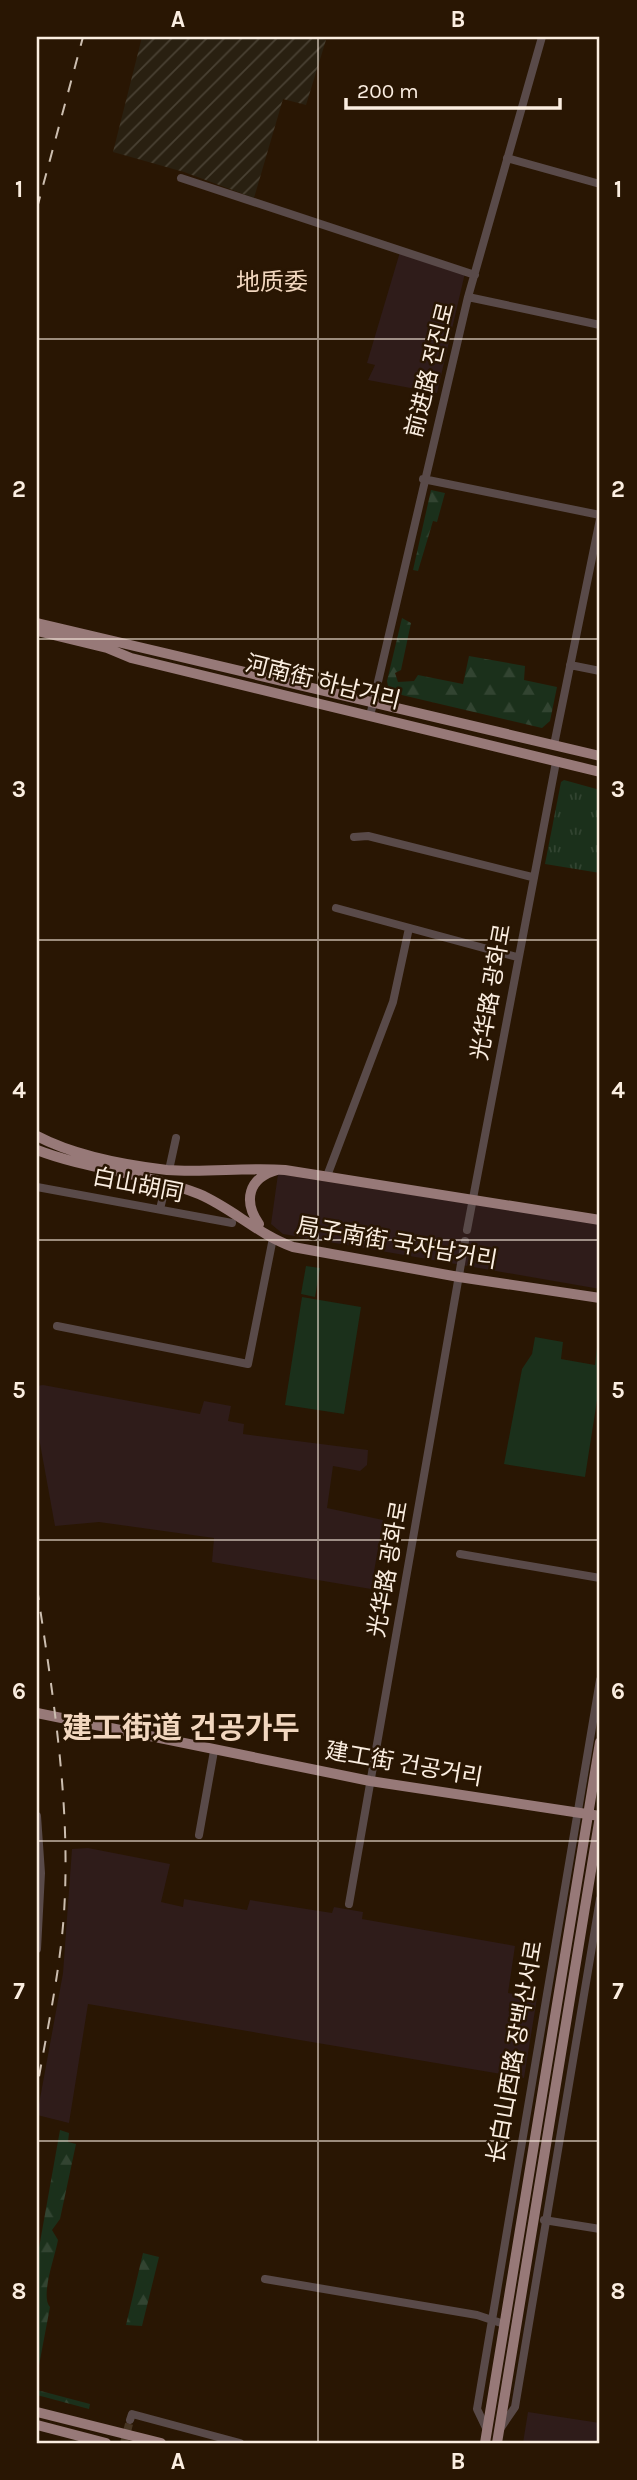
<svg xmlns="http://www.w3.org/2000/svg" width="637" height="2480" font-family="Karla,'Noto Sans SC','Noto Sans KR',sans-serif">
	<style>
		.commercial { fill: #2f1c1a }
		.industrial { fill: url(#industrial-furrows) }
		.grass { fill: url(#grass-tufts) }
		.forest { fill: url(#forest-firs) }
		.pitch { fill: #1b301b }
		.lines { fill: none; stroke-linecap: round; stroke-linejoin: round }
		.minor-tunnel { stroke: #483624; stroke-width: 8; stroke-dasharray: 8 4; stroke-linecap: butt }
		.minor { stroke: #594a49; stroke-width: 8 }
		.major { stroke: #977978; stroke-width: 10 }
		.rail { stroke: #ccbeb0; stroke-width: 2; stroke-dasharray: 12 12; stroke-linecap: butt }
		.grid { fill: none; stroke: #fbeee1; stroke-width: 2; stroke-opacity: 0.55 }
		.labels { text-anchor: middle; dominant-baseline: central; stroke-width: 5; stroke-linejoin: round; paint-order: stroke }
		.street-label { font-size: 23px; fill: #fbeee1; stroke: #291603 }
		.neighbourhood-label { font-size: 24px; fill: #f2d7bf; stroke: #291603 }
		.district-label { font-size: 30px; font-weight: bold; fill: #f2d7bf; stroke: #291603 }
		.neatline { fill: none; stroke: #fbeee1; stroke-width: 2.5 }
		.grid-label { font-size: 23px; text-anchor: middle; font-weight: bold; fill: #fbeee1 }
	</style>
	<defs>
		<pattern id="industrial-furrows" width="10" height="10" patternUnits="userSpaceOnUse" patternTransform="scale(1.75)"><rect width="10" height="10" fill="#292011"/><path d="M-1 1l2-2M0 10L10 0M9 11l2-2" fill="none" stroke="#494133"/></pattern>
		<pattern id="grass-tufts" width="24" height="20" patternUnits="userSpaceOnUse" patternTransform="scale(1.75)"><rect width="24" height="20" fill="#1b301b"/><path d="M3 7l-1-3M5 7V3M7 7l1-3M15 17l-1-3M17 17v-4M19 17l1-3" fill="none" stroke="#324431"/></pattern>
		<pattern id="forest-firs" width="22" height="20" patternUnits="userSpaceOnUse" patternTransform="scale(1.75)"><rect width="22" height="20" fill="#1b301b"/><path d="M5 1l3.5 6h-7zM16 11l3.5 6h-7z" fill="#324431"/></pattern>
	</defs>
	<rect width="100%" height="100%" fill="#291603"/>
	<path class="commercial" d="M400 252 465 273 437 393 368 380 375 365 367 363Z
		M278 1174 600 1224V1289L283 1234 271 1224Z
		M43 1385 200 1414 204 1401 231 1406 228 1421 244 1424 243 1434 368 1450 367 1465 360 1471 333 1466 327 1508 383 1520 371 1589 212 1562 214 1538 99 1522 55 1526 37 1427V1386Z
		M88 1848 170 1864 161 1902 183 1907 184 1899 247 1910 250 1900 332 1913 334 1907 363 1912 362 1919 515 1946 508 1993 537 1998 524 2078 88 2004 69 2123 37 2115 63 1973 72 1849Z
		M528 2412 600 2423V2443H523Z"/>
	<path class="industrial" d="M142 37H315L326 40 306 105 283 99 254 198 184 172 113 152Z"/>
	<path class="grass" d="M564 780 600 790V873L545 864 561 782Z"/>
	<path class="forest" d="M431 490 445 493 437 522 433 521 418 571 413 570Z
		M402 618 411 623 401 670 395 673 398 682 414 681 418 675 463 684 469 656 525 666 524 680 557 687 550 721 542 728 389 692 387 681Z
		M60 2130 69 2133 68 2142 76 2144 60 2219 52 2230 58 2240C55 2257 40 2296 50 2307L37 2376V2259Z
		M143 2253 159 2257 142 2326 126 2325Z
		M37 2390 90 2404 89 2409 37 2395Z"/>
	<path class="pitch" d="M306 1266 320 1268 315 1297 301 1294Z
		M302 1297 361 1307 344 1414 285 1405Z
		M535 1337 563 1342 561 1359 595 1365 597 1347 600 1348V1381L585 1477 504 1464 522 1369 532 1354Z"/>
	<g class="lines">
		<path class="minor-tunnel" d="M124 2443 130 2420"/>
		<path class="minor" d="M507 158 600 184
			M181 178 475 275
			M468 297 600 325
			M423 479 600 515
			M570 665 600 671
			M370 716 468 297 542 37
			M554 745 600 519
			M354 837 368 836 532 877
			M336 908 517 957
			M169 1170 176 1138
			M327 1176 393 1002 409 928
			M37 1187 232 1223
			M160 1209 166 1184
			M467 1230 556 762
			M57 1326 248 1364 273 1238
			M460 1554 600 1578
			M37 1816 41 1873 37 1949
			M199 1835 214 1751
			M349 1904 465 1241
			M544 2220 600 2229
			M265 2279 477 2315 504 2324
			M130 2420 132 2414 240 2443
			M500 2429 515 2407 600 1899
			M487 2430 477 2409 600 1680"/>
		<path class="major" d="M37 623 600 756
			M37 631 107 648 131 658 600 772
			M37 1136C75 1156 124 1165 167 1170 206 1173 246 1167 285 1170L600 1220
			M37 1150C89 1170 147 1173 199 1194 232 1208 259 1235 293 1247L459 1277 600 1298
			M259 1224C243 1201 248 1178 277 1170
			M37 1713 370 1781 600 1816 497 2443
			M37 2412 161 2443
			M37 2425 106 2443
			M485 2443 600 1742"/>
		<path class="rail" d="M37 208 83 37
			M37 1588C53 1696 71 1804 64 1913 60 1972 47 2030 37 2088"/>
	</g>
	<path class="grid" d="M318 37V2443M37 339H600M37 639H600M37 940H600M37 1240H600M37 1540H600M37 1841H600M37 2141H600"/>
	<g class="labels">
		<g class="street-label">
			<text transform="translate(430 370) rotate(-76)">前进路 전진로</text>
			<text transform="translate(323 682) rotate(14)">河南街 하남거리</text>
			<text transform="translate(491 992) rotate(-80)">光华路 광화로</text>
			<text transform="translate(138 1185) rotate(11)">白山胡同</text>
			<text transform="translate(397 1243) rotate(10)">局子南街 국자남거리</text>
			<text transform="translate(388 1569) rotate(-80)">光华路 광화로</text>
			<text transform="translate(404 1764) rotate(10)">建工街 건공거리</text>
			<text transform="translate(515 2052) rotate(-80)">长白山西路 장백산서로</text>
		</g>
		<g class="neighbourhood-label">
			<text x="272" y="282">地质委</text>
		</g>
		<g class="district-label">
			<text x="181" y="1728">建工街道 건공가두</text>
		</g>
	</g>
	<rect width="637" height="2480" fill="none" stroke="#291603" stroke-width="77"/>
	<path d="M346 98v10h214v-10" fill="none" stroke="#fbeee1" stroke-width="3.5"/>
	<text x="357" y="98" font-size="21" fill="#fbeee1" stroke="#291603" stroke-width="5" paint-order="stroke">200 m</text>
	<rect x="38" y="38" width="560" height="2404" class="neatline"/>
	<g class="grid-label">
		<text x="178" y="27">A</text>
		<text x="458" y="27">B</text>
		<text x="19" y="197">1</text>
		<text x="618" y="197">1</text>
		<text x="19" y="497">2</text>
		<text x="618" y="497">2</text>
		<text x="19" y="797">3</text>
		<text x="618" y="797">3</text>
		<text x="19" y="1098">4</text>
		<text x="618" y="1098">4</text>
		<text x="19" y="1398">5</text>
		<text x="618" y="1398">5</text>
		<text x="19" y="1699">6</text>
		<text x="618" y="1699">6</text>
		<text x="19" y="1999">7</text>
		<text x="618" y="1999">7</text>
		<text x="19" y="2299">8</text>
		<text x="618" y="2299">8</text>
		<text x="178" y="2469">A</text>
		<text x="458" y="2469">B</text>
	</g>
</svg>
